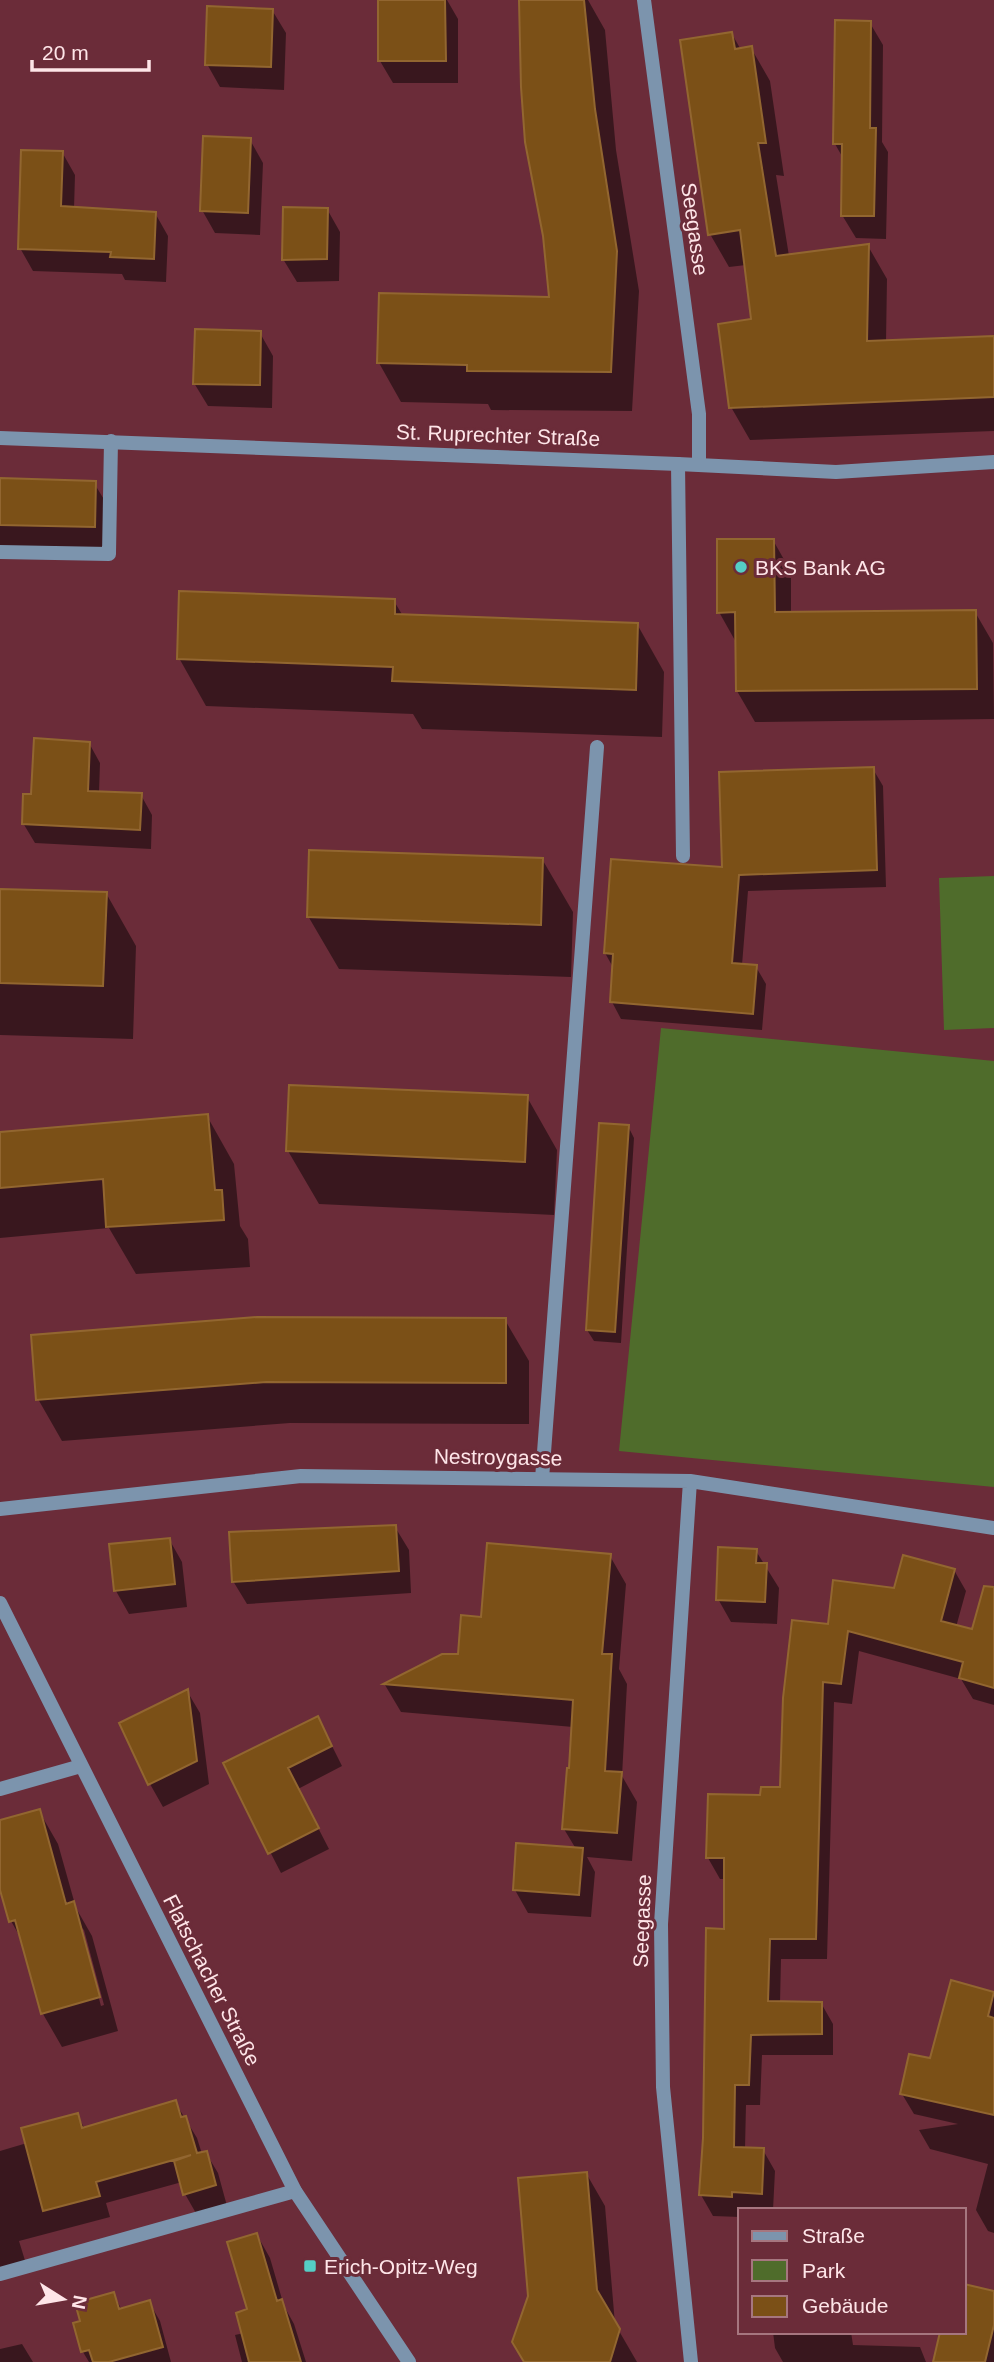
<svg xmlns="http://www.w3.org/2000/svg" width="994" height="2362" font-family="Helvetica,sans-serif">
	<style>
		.green { fill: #4f6c2b }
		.shadow { fill: #0007; fill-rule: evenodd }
		.building { fill: #7b5017; stroke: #926630; stroke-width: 2 }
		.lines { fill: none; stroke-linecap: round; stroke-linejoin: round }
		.service { stroke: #7c94ad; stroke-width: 14 }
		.minor { stroke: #7c94ad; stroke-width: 14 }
		.tertiary { stroke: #7c94ad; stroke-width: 14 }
		.poi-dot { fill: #55cec6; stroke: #6b2c39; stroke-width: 2.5 }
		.labels { text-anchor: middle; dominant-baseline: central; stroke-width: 6; stroke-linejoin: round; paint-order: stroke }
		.street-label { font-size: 21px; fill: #fee5e8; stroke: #6b2c39 }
		.poi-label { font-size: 21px; fill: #fee5e8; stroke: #6b2c39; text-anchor: start }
	</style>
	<rect width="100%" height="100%" fill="#6b2c39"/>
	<path class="green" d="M994 876V1028L944 1030 939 878Z
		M661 1028 994 1061V1487L619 1451Z"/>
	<path class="shadow" d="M379 0H447L458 19V83H393L380 61Z
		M521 0H588L605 30 616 150 639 291 632 411 491 410 488 404 401 402 379 363 551 298Z
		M272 10 286 33 284 90 220 87 207 64Z
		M870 23 883 45 882 142 888 152 886 239 856 238 842 215 843 158 835 144Z
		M732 34 741 50 751 48 770 81 784 176 776 175 789 256 868 246 887 279 886 342 994 338V431L750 440 731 407 753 320 746 265 729 267 710 234Z
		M250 140 263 163 260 235 215 233 202 210Z
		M62 152 75 175 74 209 155 213 168 236 166 282 125 280 122 274 33 271 20 248Z
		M327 209 340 232 339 281 297 282 283 259Z
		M260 333 273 356 272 408 208 406 194 383Z
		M0 480 94 483 114 516 113 559 0 557Z
		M773 540 791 572V614L975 612 993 643 994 719 755 722 737 691V644L719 612Z
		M394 601 403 616 637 624 664 672 662 737 422 729 413 714 206 706 179 658Z
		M89 743 100 763 99 793 141 795 152 815 151 849 35 843 23 823 32 796Z
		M873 769 883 786 886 887 748 891 742 965 756 967 766 984 762 1030 621 1019 612 1002 614 969 605 953 724 869Z
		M542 859 573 912 571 977 339 969 308 916Z
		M0 891 106 893 136 946 133 1039 0 1035Z
		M527 1097 557 1150 554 1215 319 1204 288 1151Z
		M207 1116 234 1164 240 1226 248 1239 250 1267 136 1274 109 1228 0 1238V1134Z
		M628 1126 634 1138 621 1343 594 1341 587 1330Z
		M505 1320 529 1361V1424L290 1423 62 1441 38 1399Z
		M395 1527 409 1550 411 1593 247 1604 233 1581Z
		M169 1539 182 1562 187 1607 129 1614 116 1591Z
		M756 1551 779 1588 777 1624 731 1622 718 1599Z
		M610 1556 626 1584 619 1669 627 1684 622 1776 637 1802 632 1861 587 1857 595 1872 591 1917 528 1913 515 1890 576 1849 564 1829 573 1727 401 1712 385 1685 443 1656H459L482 1618Z
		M954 1570 966 1591 956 1627 994 1637V1705L973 1699 961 1679 859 1651 852 1704 834 1702 827 1959H781L780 2003H821L833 2024V2055H762L760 2105H746L745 2149 763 2150 775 2171 773 2210H740V2217L713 2216 701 2195 726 1931V1879H720L708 1858 762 1797 782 1789 830 1626 895 1589Z
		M187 1691 200 1713 209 1784 163 1807 150 1784Z
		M318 1718 342 1766 298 1789 329 1849 281 1873 225 1764Z
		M39 1811 58 1844 76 1908 92 1936 118 2031 62 2047 43 2014 23 1942 11 1921 0 1884V1822ZM79 1925 84 1930 104 2005 101 2006Z
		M952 1983 994 1993V2233L988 2231 976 2210 988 2164 930 2149 919 2130 958 2124 914 2114 902 2094 931 2061Z
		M175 2102 197 2138 202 2154 206 2153 218 2173 227 2206 197 2215 185 2194 182 2182 106 2203 110 2217 19 2241 27 2267 0 2274V2151L27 2143 77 2115 85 2129Z
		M586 2173 605 2206 615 2324 637 2362H526Z
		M257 2235 270 2258 284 2306 294 2324 306 2362H242L235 2335 244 2333 249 2311Z
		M994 2293V2362H935L964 2332Z
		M113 2294 122 2310 149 2302 160 2321 171 2362H89L83 2352 75 2325 82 2322Z
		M773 2332H851L853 2345 920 2347 926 2362H783L775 2348Z
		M22 2344 33 2362H0V2349Z"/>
	<path class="building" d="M378 0H445L446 61H378Z
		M519 0H584L595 109 617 251 611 372 467 371V365L377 363 379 293 549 297 543 236 525 142 521 87Z
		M207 6 273 9 271 67 205 65Z
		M835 20 871 21 870 128H876L874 216H841L842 144H833Z
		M732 32 735 49 752 46 766 143H758L776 256 869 244 867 341 994 336V397L729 408 718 324 751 319 740 230 708 235 680 40Z
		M203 136 251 138 248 213 200 211Z
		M21 150 63 151 61 206 156 212 154 259 110 257 111 252 18 249Z
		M283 207 328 208 327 259 282 260Z
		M195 329 261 331 260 385 193 384Z
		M0 478 96 481 95 527 0 525Z
		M717 539H774L775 612 976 610 977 689 736 691 735 612 717 613Z
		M179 591 395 599V614L638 623 636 690 392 681 393 667 177 659Z
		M34 738 90 742 88 791 142 793 140 830 22 824 23 794H31Z
		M874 767 877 870 739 875 732 963 757 965 753 1014 610 1002 613 954 604 953 611 859 722 867 719 772Z
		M309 850 543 858 541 925 307 917Z
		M0 889 107 892 103 986 0 983Z
		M289 1085 528 1095 525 1162 286 1151Z
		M208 1114 215 1190H222L224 1220 106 1227 103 1179 0 1188V1132Z
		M599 1123 629 1125 615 1332 586 1330Z
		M257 1317 506 1318V1383L266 1382 36 1400 31 1335Z
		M396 1525 399 1571 232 1582 229 1532Z
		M170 1538 175 1584 114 1591 109 1544Z
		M487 1543 611 1554 602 1654H612L605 1771 622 1772 617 1833 562 1829 567 1768H569L573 1700 383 1684 442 1654H458L461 1615 481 1617Z
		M718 1547 757 1549 756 1563H767L765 1602 716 1600Z
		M903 1555 955 1569 941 1621 972 1629 984 1586 994 1587V1688L959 1678 963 1662 848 1631 841 1684 823 1682 816 1939H770L768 2001 822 2002V2034L751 2035 749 2085H735L734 2147 764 2148 762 2194 732 2192V2197L699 2195 703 2138 706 1928 724 1929V1858H706L708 1794 760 1795 761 1787H780L783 1698 792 1620 828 1624 833 1580 894 1588Z
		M188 1689 197 1761 148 1785 119 1723Z
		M318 1716 332 1746 288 1768 319 1828 268 1854 223 1763Z
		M40 1809 66 1904 74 1901 100 1997 41 2014 15 1920 9 1922 0 1890V1820Z
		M516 1843 583 1848 579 1895 513 1890Z
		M951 1980 994 1992 988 2016 994 2018V2115L900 2094 909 2054 930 2058Z
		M176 2100 181 2117 186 2116 197 2153 207 2151 216 2185 183 2195 174 2161 191 2155 96 2182 100 2196 43 2211 21 2128 78 2113 82 2128Z
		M587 2172 597 2290 620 2329 610 2362H524L512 2342 528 2296 518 2178Z
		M257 2233 277 2301 282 2299 301 2362H249L236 2313 247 2309 227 2242Z
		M964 2284 994 2291V2325L985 2362H933L940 2332H964Z
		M114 2292 119 2309 150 2300 163 2347 109 2362H93L89 2350 81 2352 73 2323 80 2321 75 2303Z"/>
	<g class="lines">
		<path class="service" d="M0 552 109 554 111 441
			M542 1479 597 747
			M0 1789 81 1766"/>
		<path class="minor" d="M644 0 699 414V464
			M678 464 683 856
			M690 1481 661 1924 663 2087 691 2362
			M0 1509 301 1476 690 1481 994 1528
			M0 2274 295 2191"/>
		<path class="tertiary" d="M0 438 678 464 836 472 994 462
			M0 1603 295 2191 409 2362"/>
	</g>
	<g class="poi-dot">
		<circle cx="741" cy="567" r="7"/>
		<rect x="303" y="2259" width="14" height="14" rx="3.5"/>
	</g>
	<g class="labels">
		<g class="street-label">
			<text transform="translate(695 229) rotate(82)">Seegasse</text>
			<text transform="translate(498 435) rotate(2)">St. Ruprechter Straße</text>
			<text transform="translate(498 1457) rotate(1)">Nestroygasse</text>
			<text transform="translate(642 1921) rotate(-88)">Seegasse</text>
			<text transform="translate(212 1980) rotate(63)">Flatschacher Straße</text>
		</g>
		<g class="poi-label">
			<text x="755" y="567">BKS Bank AG</text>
			<text x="324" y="2266">Erich-Opitz-Weg</text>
		</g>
	</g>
	<rect x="738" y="2208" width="228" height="126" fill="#6b2c39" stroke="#a6767f" stroke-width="2"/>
	<rect x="752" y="2231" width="35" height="10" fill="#7c94ad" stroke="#a6767f" stroke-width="2"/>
	<text x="802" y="2243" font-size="21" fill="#fee5e8">Straße</text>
	<rect x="752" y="2260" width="35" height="21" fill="#4f6c2b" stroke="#a6767f" stroke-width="2"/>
	<text x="802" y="2278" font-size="21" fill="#fee5e8">Park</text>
	<rect x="752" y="2296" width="35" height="21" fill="#7b5017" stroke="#a6767f" stroke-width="2"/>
	<text x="802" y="2313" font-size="21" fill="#fee5e8">Gebäude</text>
	<g transform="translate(63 2299) rotate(101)" stroke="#6b2c39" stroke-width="5" paint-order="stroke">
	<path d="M0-5L12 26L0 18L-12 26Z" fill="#fee5e8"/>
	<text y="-10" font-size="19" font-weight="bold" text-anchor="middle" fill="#fee5e8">N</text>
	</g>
	<path d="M32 60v10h117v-10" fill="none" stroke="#fee5e8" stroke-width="3.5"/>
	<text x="42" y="60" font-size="21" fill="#fee5e8" stroke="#6b2c39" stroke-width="5" paint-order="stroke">20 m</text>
</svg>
